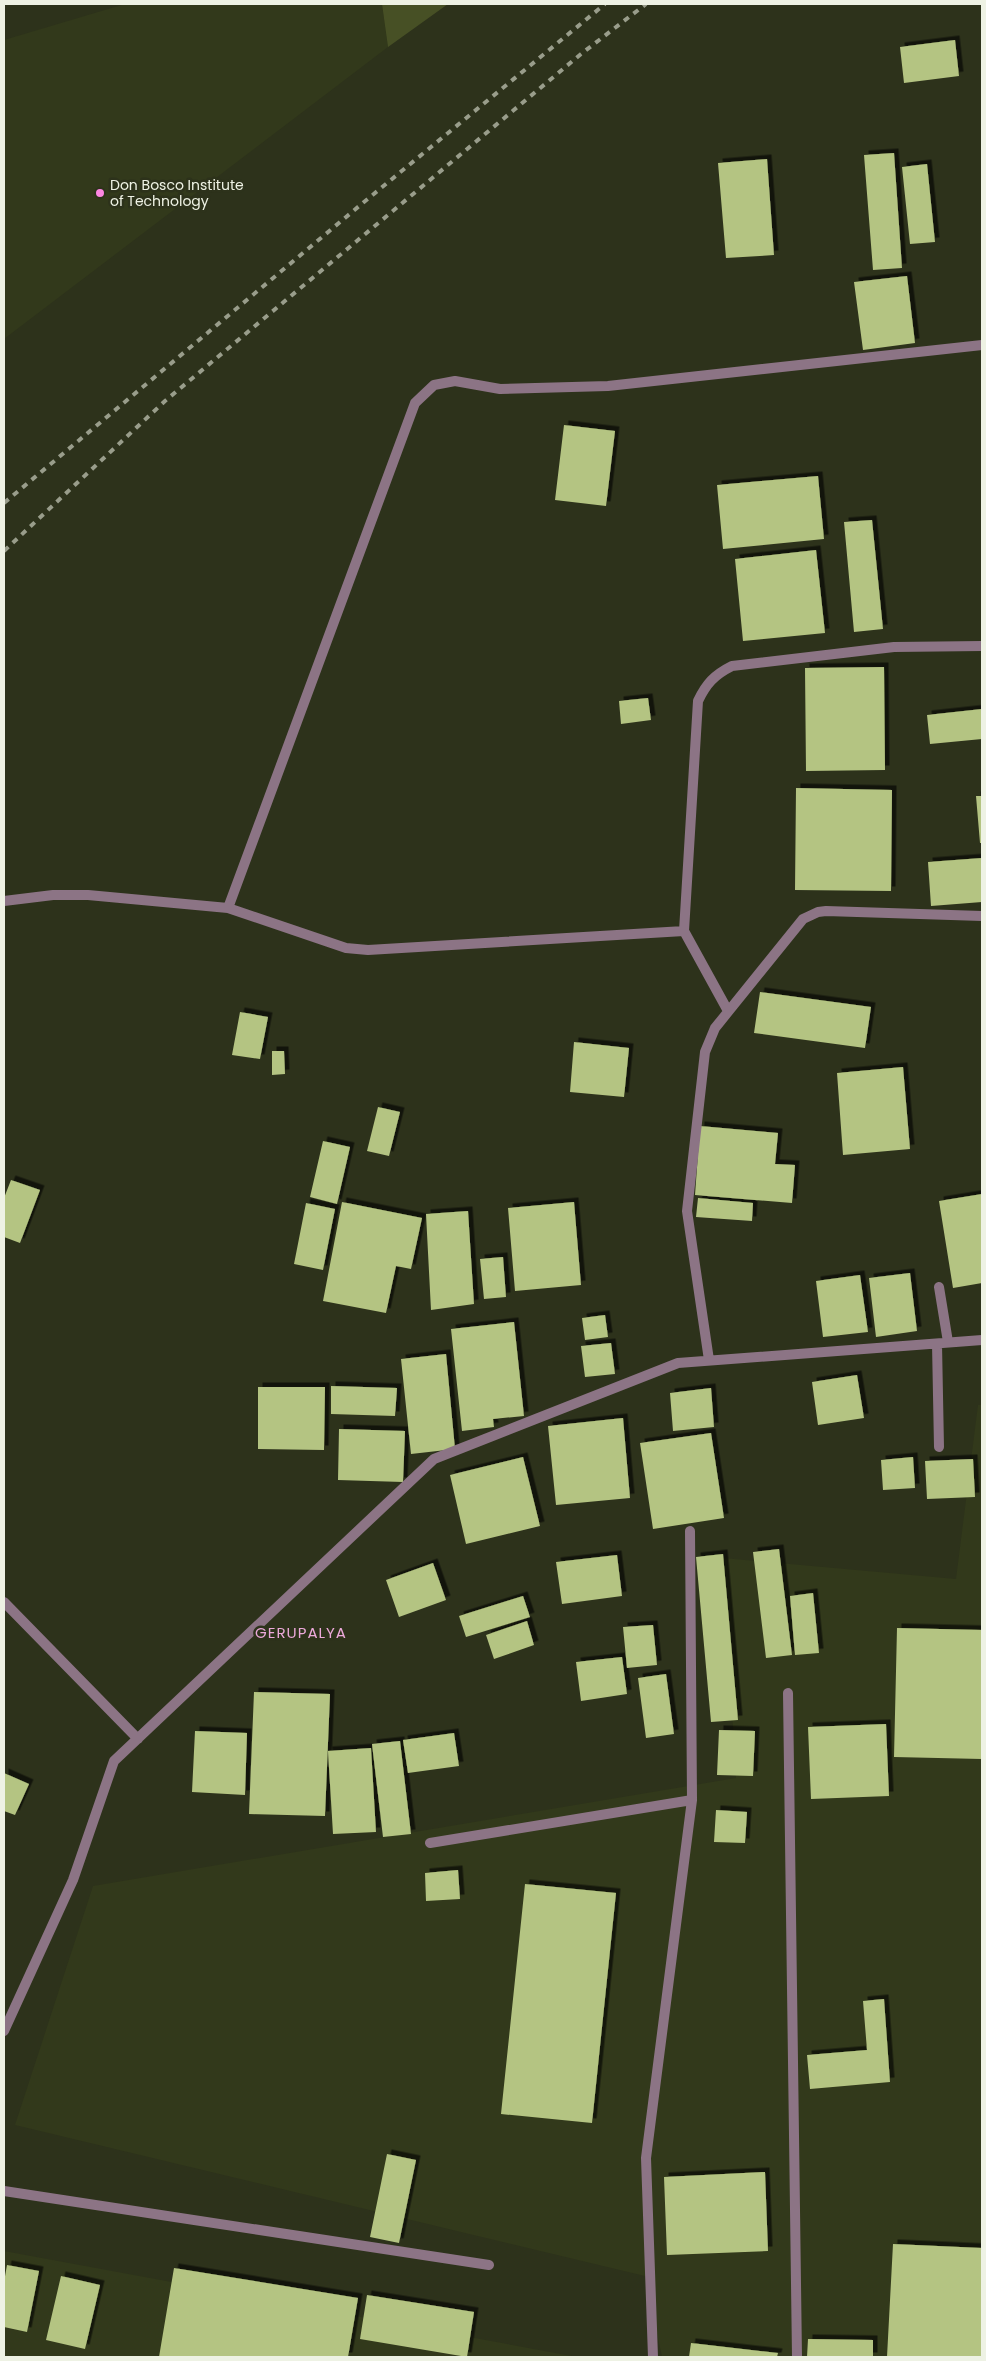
<svg xmlns="http://www.w3.org/2000/svg" width="986" height="2361" font-family="Poppins,sans-serif">
	<style>
		.built { fill: #32391b }
		.green { fill: #475025 }
		.building { fill: #b4c482; filter: url(#shadow) }
		.lines { fill: none; stroke-linecap: round; stroke-linejoin: round }
		.minor { stroke: #8c7485; stroke-width: 10 }
		.rail { stroke: #999d8b; stroke-width: 4; stroke-dasharray: 6 6; stroke-linecap: butt }
		.poi-dot { fill: #fd86e2; stroke: #2d321b; stroke-width: 2 }
		.labels { text-anchor: middle; dominant-baseline: central; stroke-width: 5; stroke-linejoin: round; paint-order: stroke }
		.poi-label { font-size: 14px; fill: #eef2e4; stroke: #2d321b; text-anchor: start }
		.neighbourhood-label { font-size: 15px; letter-spacing: 1px; fill: #eca9da; stroke: #2d321b }
	</style>
	<defs>
		<filter id="shadow"><feDropShadow dx="4.5" dy="-4.5" stdDeviation="0" flood-color="#0009"/></filter>
	</defs>
	<rect width="100%" height="100%" fill="#2d321b"/>
	<path class="built" d="M125 4H382L388 47 4 339V40Z
		M978 1405H982V2357H662L645 2276 15 2125 93 1886 736 1778 723 1558 956 1579Z
		M4 2251 577 2357H4Z"/>
	<path class="green" d="M382 4H448L388 47Z"/>
	<path class="building" d="M955 40 959 76 904 83 900 47Z
		M894 153 902 268 873 270 864 155Z
		M767 159 774 255 726 258 718 163Z
		M927 164 935 242 910 244 902 167Z
		M907 276 915 343 863 350 854 282Z
		M564 425 615 431 606 506 555 500Z
		M818 476 824 539 723 549 717 485Z
		M872 520 883 629 854 632 844 522Z
		M816 550 825 633 743 641 735 559Z
		M884 667 885 770 806 771 805 668Z
		M648 698 651 720 621 724 619 701Z
		M982 709V739L930 744 927 715Z
		M796 788 892 790 891 891 795 890Z
		M976 796H982V843H980Z
		M982 858V902L931 906 928 862Z
		M760 992 871 1007 865 1048 754 1033Z
		M240 1012 268 1017 260 1059 232 1055Z
		M574 1042 629 1048 624 1097 570 1092Z
		M272 1051H284L285 1074 272 1075Z
		M903 1067 910 1149 843 1155 837 1073Z
		M378 1107 400 1112 389 1156 367 1151Z
		M700 1126 778 1133 775 1164 795 1165 792 1203 695 1195Z
		M323 1141 350 1147 337 1204 310 1197Z
		M11 1180 40 1190 20 1243 4 1237V1198Z
		M982 1194V1283L953 1288 939 1201Z
		M698 1198 753 1203 752 1221 696 1217Z
		M342 1202 422 1218 411 1269 396 1266 386 1313 323 1301Z
		M574 1202 581 1285 515 1291 508 1208Z
		M306 1203 335 1209 323 1270 294 1264Z
		M468 1211 474 1304 431 1310 426 1214Z
		M503 1257 506 1297 484 1299 480 1259Z
		M910 1273 917 1331 876 1337 869 1278Z
		M860 1275 868 1332 823 1337 816 1281Z
		M605 1315 608 1337 585 1340 582 1318Z
		M514 1322 524 1416 493 1419 494 1427 462 1431 451 1329Z
		M611 1343 615 1374 585 1377 581 1346Z
		M446 1354 455 1449 411 1454 401 1359Z
		M857 1375 864 1418 818 1425 812 1382Z
		M331 1386 397 1388 395 1416 331 1414Z
		M258 1387H325L324 1450 258 1449Z
		M711 1388 714 1427 673 1431 670 1393Z
		M623 1418 630 1498 556 1505 548 1426Z
		M339 1429 405 1431 403 1482 338 1480Z
		M711 1433 724 1518 653 1529 640 1443Z
		M523 1457 540 1526 466 1544 450 1475Z
		M913 1457 915 1488 883 1490 881 1460Z
		M973 1459 975 1497 927 1499 925 1461Z
		M779 1549 792 1655 766 1658 753 1552Z
		M723 1554 738 1720 711 1722 696 1557Z
		M617 1555 622 1596 562 1604 556 1562Z
		M433 1563 446 1600 399 1617 386 1580Z
		M813 1593 819 1653 795 1655 790 1596Z
		M523 1596 530 1617 466 1637 459 1616Z
		M527 1621 534 1645 494 1659 486 1635Z
		M653 1625 657 1665 627 1668 623 1627Z
		M897 1628 982 1630V1759L894 1757Z
		M622 1657 627 1694 581 1701 576 1662Z
		M666 1674 674 1734 646 1738 638 1678Z
		M254 1692 330 1694 325 1816 249 1814Z
		M886 1724 889 1796 811 1799 808 1727Z
		M719 1730 755 1731 753 1776 717 1775Z
		M195 1731 247 1733 245 1795 192 1792Z
		M454 1733 459 1766 408 1773 403 1740Z
		M400 1741 411 1834 383 1837 372 1744Z
		M371 1748 376 1832 333 1834 328 1751Z
		M4 1773 29 1784 15 1815 4 1811Z
		M716 1810 747 1812 745 1843 714 1842Z
		M458 1870 460 1899 426 1901 425 1873Z
		M525 1884 616 1893 592 2123 501 2114Z
		M884 1999 890 2082 810 2089 807 2055 867 2050 863 2001Z
		M387 2154 416 2160 399 2243 370 2237Z
		M765 2172 768 2251 667 2255 664 2177Z
		M893 2244 982 2248V2357H887Z
		M7 2265 39 2271 27 2332 4 2327V2282Z
		M174 2268 358 2298 348 2357H159Z
		M61 2276 100 2285 85 2349 46 2340Z
		M367 2295 474 2312 467 2357 360 2339Z
		M808 2339 873 2340V2357H807Z
		M691 2343 778 2353 777 2357H689Z"/>
	<g class="lines">
		<path class="minor" d="M4 901 53 895H88L228 908 346 948 368 950 684 931 728 1011
			M228 908 415 403 434 385 455 381 500 389 608 386 982 345
			M684 931 698 701C706 684 714 675 732 666L894 647 982 646
			M939 1287 948 1342
			M937 1344 939 1447
			M709 1360 687 1211 705 1052 715 1028 803 919 818 912 826 911 982 916
			M4 1602 138 1739
			M788 1693 797 2357
			M430 1843 692 1800
			M4 2031 73 1880 114 1761 434 1459 678 1363 982 1340
			M4 2191 489 2265
			M653 2357 646 2158 692 1800 690 1531"/>
		<path class="rail" d="M4 503 364 202 605 4
			M4 551 165 401 581 54 646 4"/>
	</g>
	<circle class="poi-dot" cx="100" cy="193" r="5"/>
	<g class="labels">
		<g class="poi-label">
			<text x="110" y="185">Don Bosco Institute<tspan x="110" dy="16">of Technology</tspan></text>
		</g>
		<g class="neighbourhood-label">
			<text x="301" y="1632">GERUPALYA</text>
		</g>
	</g>
	<rect width="986" height="2361" fill="none" stroke="#eef2e4" stroke-width="10"/>
</svg>
